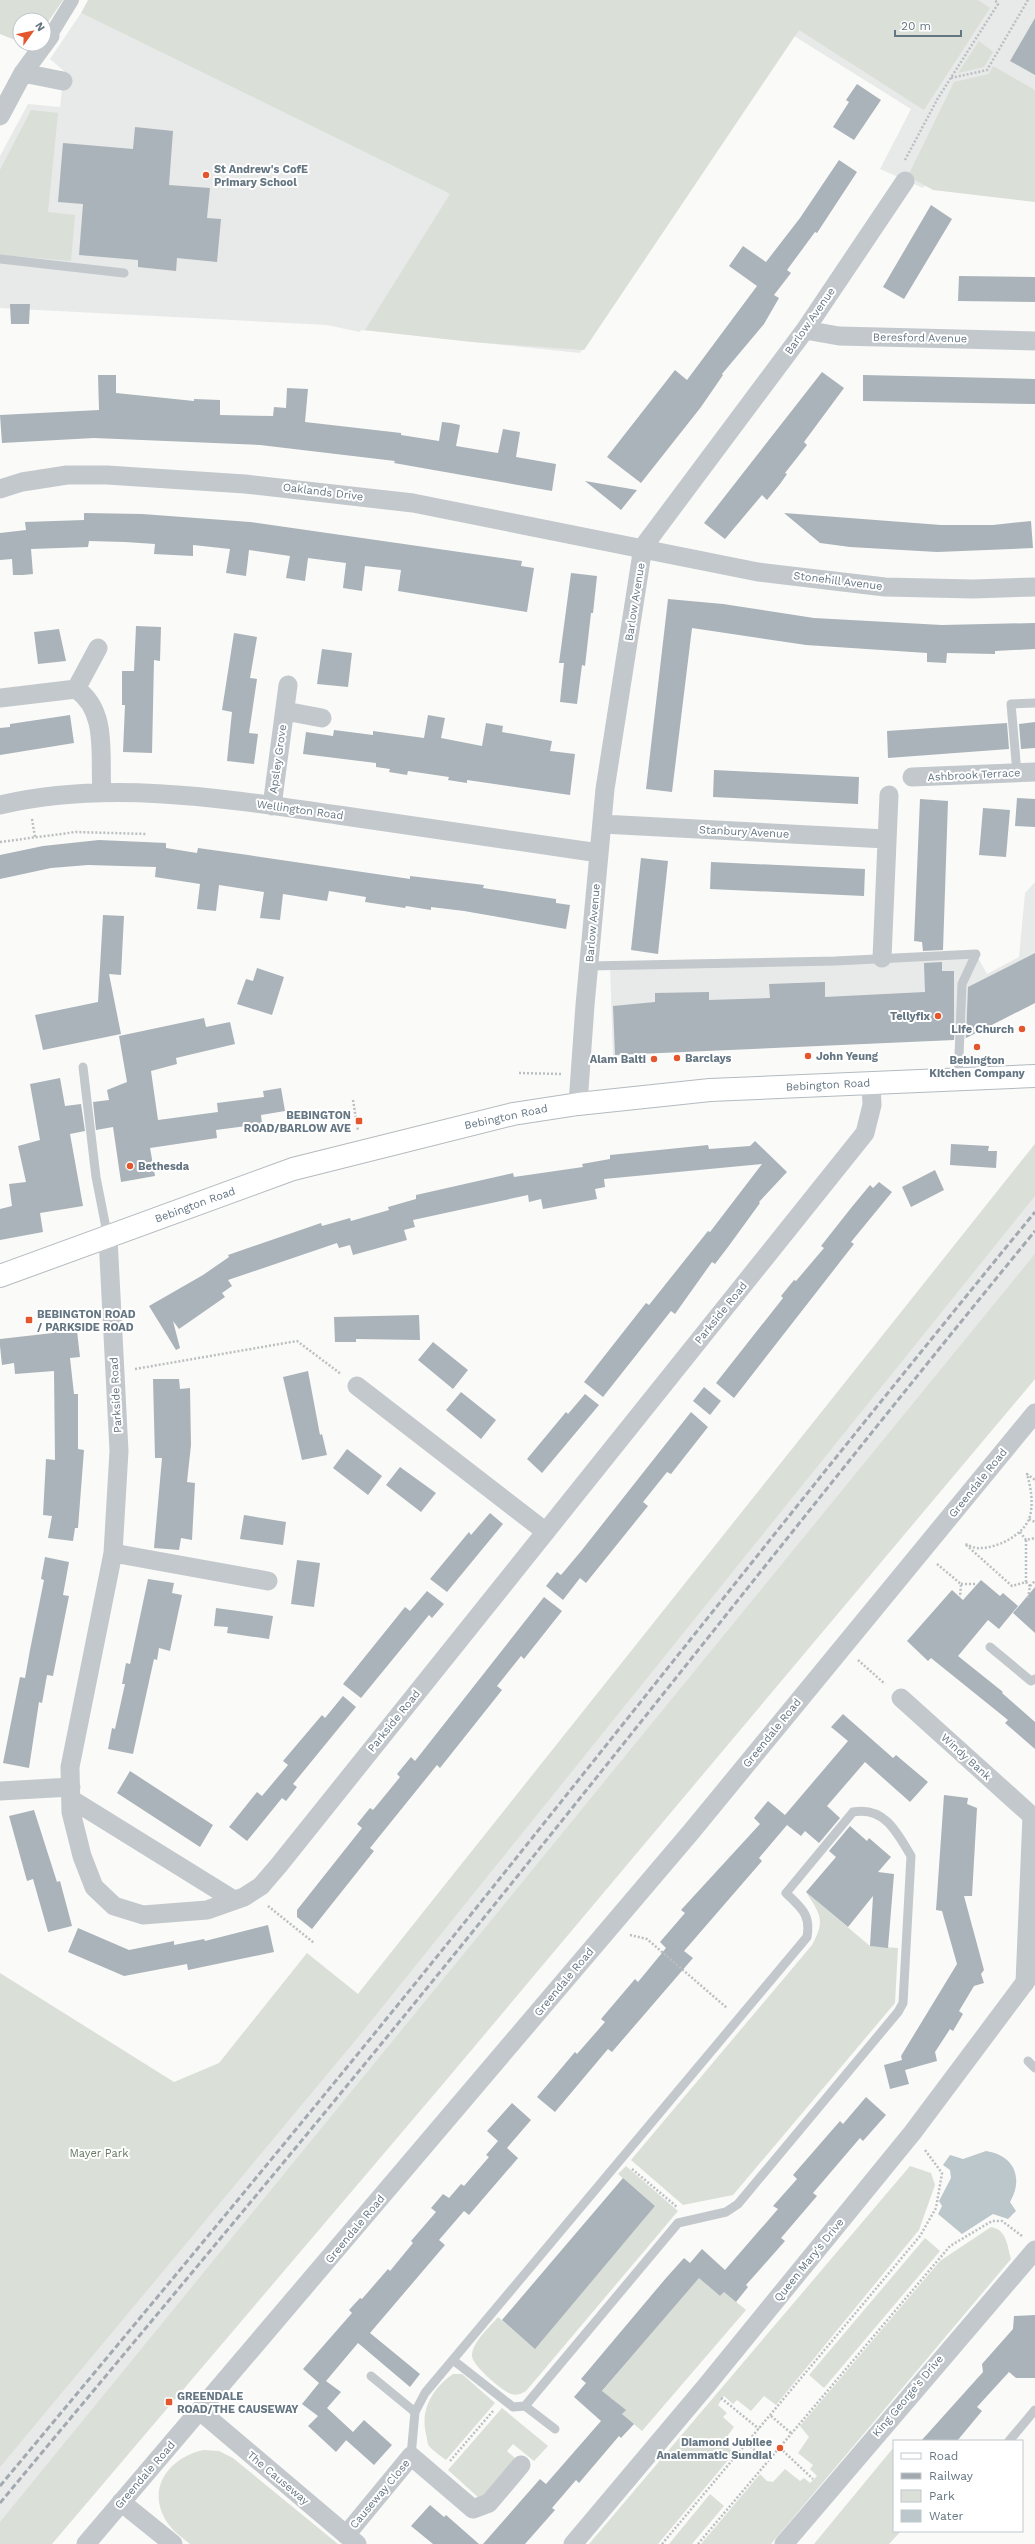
<svg xmlns="http://www.w3.org/2000/svg" width="1035" height="2544" font-family="'Work Sans',sans-serif">
	<style>
		.built { fill: #e8e9e9 }
		.green { fill: #dadfd7 }
		.water { fill: #bbc7cb }
		.building { fill: #aab3b9 }
		.lines { fill: none; stroke-linecap: round; stroke-linejoin: round }
		.secondary-casing { stroke: #b3babf; stroke-width: 24 }
		.path { stroke: #bbbfc2; stroke-width: 2.5; stroke-dasharray: 2 2; stroke-linecap: butt }
		.service { stroke: #c3c8cc; stroke-width: 9 }
		.pedestrian { stroke: #c3c8cc; stroke-width: 14 }
		.minor { stroke: #c3c8cc; stroke-width: 19 }
		.secondary { stroke: #fff; stroke-width: 22 }
		.rail { stroke: #a2aab0; stroke-width: 3; stroke-dasharray: 6 3; stroke-linecap: butt }
		.poi-dot { fill: #e4572e; stroke: #fff; stroke-width: 1.5 }
		.labels { text-anchor: middle; dominant-baseline: central; stroke-width: 4; stroke-linejoin: round; paint-order: stroke }
		.poi-label { font-size: 11px; font-weight: bold; fill: #657683; stroke: #fff; text-anchor: start }
		.street-label { font-size: 11px; fill: #657683; stroke: #fff }
		.park-label { font-size: 11px; fill: #687a64; stroke: #fff }
	</style>
	<rect width="100%" height="100%" fill="#fafaf8"/>
	<path class="built" d="M572 0H1035V201L924 186 923 188 880 169 911 109 786 31 580 353 361 330 360 332 327 325 0 308V156L28 104 60 107 64 71 50 59 81 13 448 193Z
		M1035 882V1003L964 1039 637 1053 613 1057 610 966 976 954 987 974 1019 957 1025 893Z
		M1035 1144V1374L0 2544V2430L358 1994Z"/>
	<path class="green" d="M0 0H63L44 28V20H20V42L0 34Z
		M88 0H978L990 8 924 110 799 30 584 350 472 342 365 330 450 194 81 13Z
		M979 41 993 52 984 67 958 73Z
		M993 66 1035 90V202L933 190 908 176 954 82 989 74Z
		M31 110 58 113 48 212 75 215 71 261 0 255V170Z
		M1035 1144V1196L359 2036 0 2467V1973L174 2082 219 2063 307 1953 358 1994Z
		M1035 1254V1379L443 2084 52 2544H0V2522Z
		M806 1892 870 1946 898 1948 895 2003 733 2195 683 2205 631 2160 812 1945C826 1920 820 1914 806 1892Z
		M626 2166 678 2211 526 2391C521 2394 516 2396 511 2394 502 2391 472 2365 472 2356 472 2342 490 2327 498 2317L535 2348 655 2206 618 2174Z
		M910 2166 931 2173 935 2185 919 2230 776 2405 764 2396 751 2411 737 2400 733 2404 724 2396 718 2405 727 2413 723 2417 734 2427 723 2442 734 2453 658 2544H589Z
		M991 2227C1007 2230 1007 2245 1011 2259L771 2544H701L760 2474 767 2481 773 2482 785 2469 800 2481 804 2478 810 2483 817 2476 810 2469 813 2465 798 2453 809 2437 800 2426 940 2261Z
		M925 2238 940 2251 824 2388 809 2375Z
		M702 2274 707 2285 720 2296 724 2292 746 2310 642 2431 622 2414 625 2410 611 2398 599 2395Z
		M453 2374H462L495 2403 446 2460C441 2456 433 2451 429 2446 427 2443 427 2437 426 2434 420 2409 433 2388 453 2374Z
		M502 2408 548 2446 534 2461 513 2444 507 2451 516 2459 486 2495 479 2498 448 2470Z
		M894 2447V2531H901L889 2544H814Z
		M204 2450 219 2451 233 2458 338 2544H190C180 2536 170 2529 164 2517 147 2484 173 2456 204 2450Z
		M710 2494 724 2506 692 2544H669Z"/>
	<path class="water" d="M986 2151C1014 2155 1024 2178 1010 2202L1016 2211 1008 2219 993 2214 962 2234 938 2214 942 2206 939 2201 951 2178 950 2170 943 2165 950 2155 963 2159Z"/>
	<path class="building" d="M1035 18V75L1010 61Z
		M857 84 881 100 854 140 833 127 849 102 846 100Z
		M135 127 173 131 169 185 210 188 207 218 221 219 217 262 177 258 176 271 138 267V260L79 255 83 204 58 202 63 143 133 149Z
		M839 160 857 172 817 233 815 232 787 270 791 273 774 295 779 298 764 324 722 374 723 375 701 407 641 483 607 457 675 370 687 380 757 286 729 266 743 246 766 262 800 218Z
		M931 205 952 219 904 299 883 287Z
		M959 276 1035 277V302L958 301Z
		M10 304H30L29 324H11Z
		M822 372 844 388 804 442 807 445 785 473 787 474 780 484 767 500 762 495 725 539 704 523Z
		M98 375H116V393L194 401V399L220 400V415L273 416 274 407 286 408 287 388 308 389 305 422 401 433V435L439 441 442 422 451 423 460 425 456 446 498 453 503 429 520 432 516 457 556 464 552 491 394 463 395 461 260 445 94 438 2 443 0 415 99 410Z
		M863 375 1035 379V404L863 401Z
		M585 481 637 490 621 510Z
		M84 513 142 514 250 522 522 561 521 566 534 568 527 612 398 591 401 570 365 566 362 591 343 588 346 563 308 558 305 581 286 578 290 556 249 550 246 576 226 573 230 549 193 545V556L154 554 155 544 125 542 89 541 88 547 31 549 33 574 23 575H13L12 559 0 560V533L26 530 25 522 84 520Z
		M784 513 941 525H993L1031 521 1033 548 937 552 850 547 820 543Z
		M571 573 597 576 593 613H591L585 666 582 665 577 704 560 702 564 663H559Z
		M668 599 723 604 814 618 942 625 1035 623V649L995 651V654L947 653 946 663 927 662V653L806 645 692 628 672 792 646 789Z
		M136 626 161 627 160 661 154 660 152 753 123 752 125 705H122V671H134Z
		M59 629 66 661 38 664 34 632Z
		M234 633 257 637 250 678 257 679 249 733 258 734 254 764 227 761 232 712 222 710Z
		M322 649 352 653 348 687 317 684Z
		M70 715 74 743 0 755V728L10 727V724Z
		M428 715 445 718 441 738 482 746 486 723 503 726 502 732 552 741 550 751 575 754 570 795 467 780V783L448 780 449 777 408 771 407 775 389 772 390 769 376 767V763L303 754 306 732 333 736 334 730 373 735V731L424 738Z
		M1035 722V748L1021 749 1019 724Z
		M1007 723 1009 749 888 758 887 731Z
		M714 770 859 777 858 804 713 797Z
		M1017 798 1035 799V827L1015 826Z
		M920 799 948 801 943 950 923 951 922 942 914 941Z
		M983 808 1010 810 1006 857 979 855Z
		M99 840 166 843V848L197 853 198 848 248 855 410 879V876L484 885 483 888 556 899V903L570 905 566 929 464 911 431 907V910L406 906 405 908 365 902 366 897 329 891 327 901 283 894 280 920 260 918 264 892 219 885 216 911 197 909 200 884 155 877 156 867 88 865 51 868 0 879V855L43 846Z
		M641 858 668 861 658 954 631 950Z
		M711 862 865 869 864 896 710 889Z
		M103 915 124 916 121 975 109 974 121 1034 43 1050 35 1015 98 1002Z
		M1035 953V1003L966 1038 968 987Z
		M942 962V971H954V1040L615 1055 613 1006 655 1002V993L709 992V1000L770 998 769 984 825 982V997L925 992 924 963Z
		M257 968 284 977 272 1015 237 1004 246 979 253 981Z
		M204 1018 206 1027 230 1022 235 1044 176 1058 177 1064 151 1071 158 1120 218 1112 217 1103 264 1097 263 1091 281 1088 285 1111 261 1115 262 1124 216 1130 217 1138 150 1148 155 1176 121 1182 113 1127 96 1130 93 1102 109 1100 107 1090 127 1082 119 1036Z
		M60 1078 65 1106 81 1104 85 1131 70 1134 83 1206 40 1213 43 1232 0 1240V1209L12 1206 9 1184 26 1182 18 1146 40 1140 30 1084Z
		M755 1141 787 1172 759 1202 760 1203 728 1247 715 1264 712 1262 675 1314 671 1311 603 1397 584 1382 646 1303 649 1305 708 1231 710 1232 762 1164 604 1179 605 1187 595 1189 597 1199 543 1209 541 1199 529 1202 528 1195 413 1220 415 1227 404 1230 407 1240 353 1255 350 1245 339 1248 337 1243 228 1280 232 1286 222 1293 225 1297 179 1329 173 1321 180 1348 176 1350 149 1306 203 1275 229 1257 228 1255 321 1223 322 1226 350 1218 351 1221 389 1210 388 1207 416 1199V1195L513 1173 514 1177 583 1167 582 1164 610 1159V1155L708 1145 709 1149 750 1146Z
		M951 1144 989 1146 988 1151H997L996 1168 950 1165Z
		M935 1170 944 1190 911 1207 902 1187Z
		M879 1182 892 1192 851 1242 854 1244 734 1398 716 1383 783 1298 781 1296 794 1280 796 1281 824 1248 821 1246 851 1208 870 1185 873 1188Z
		M419 1315 420 1340 356 1339V1342H335L334 1317Z
		M66 1321 67 1332 77 1331 80 1357 70 1358 74 1394H78V1449L84 1450 78 1528H75L73 1541 48 1538 52 1516 43 1515 46 1459 55 1460 54 1371 15 1374 14 1363 2 1365 0 1346V1339L53 1333V1322Z
		M433 1342 468 1370 453 1389 418 1360Z
		M308 1371 320 1435 322 1434 327 1455 302 1460 283 1377Z
		M153 1379H179L180 1389 190 1388 191 1445 187 1482 195 1483 192 1540 181 1538 179 1550 154 1548 162 1458H155Z
		M704 1387 721 1401 710 1415 693 1401Z
		M461 1392 496 1420 481 1439 446 1410Z
		M585 1394 599 1405 542 1473 527 1459 566 1412 568 1414Z
		M691 1412 708 1427 671 1474 667 1472 643 1502 648 1506 586 1583 580 1578 563 1600 546 1586 557 1572 561 1575 582 1550Z
		M347 1449 382 1476 368 1495 333 1468Z
		M400 1467 436 1493 421 1512 386 1485Z
		M490 1513 503 1524 447 1592 430 1579 469 1532 471 1535Z
		M244 1515 286 1522 283 1545 240 1539Z
		M45 1557 69 1562 63 1595 69 1596 53 1676 47 1675 42 1703 39 1702 29 1768 3 1763 20 1677 25 1678 30 1650 44 1580 41 1579Z
		M297 1560 320 1563 314 1607 291 1604Z
		M148 1579 174 1583 172 1593 182 1595 170 1651 159 1648 157 1660 154 1659 133 1754 108 1749 112 1728 115 1729 125 1684H122L126 1663 130 1664Z
		M981 1580 1000 1596 1003 1593 1018 1606 999 1629 988 1620 958 1656 1003 1692 1002 1693 1035 1722V1749L1005 1723 1008 1720 931 1658 928 1661 907 1641 952 1590 963 1600Z
		M1035 1587V1633L1013 1613Z
		M427 1591 444 1604 432 1618 429 1615 361 1698 343 1684 405 1607 410 1611Z
		M544 1597 562 1611 524 1659 521 1656 497 1686 502 1690 440 1768 437 1765 370 1848 374 1851 312 1929 297 1917V1910L362 1828 357 1824 370 1808 373 1810 387 1793 400 1777 397 1774 411 1757 415 1761Z
		M216 1608 273 1616 269 1639 227 1633 228 1627 214 1626Z
		M343 1696 356 1707 293 1784 297 1787 286 1801 282 1798 247 1841 229 1827 257 1792 262 1796 288 1765 283 1761 322 1715 325 1718Z
		M843 1714 893 1758 896 1755 928 1782 910 1802 865 1762 827 1806 840 1818 819 1843 805 1831 801 1836 787 1825 759 1858 762 1861 684 1951 693 1958 612 2052 608 2049 555 2112 537 2097 575 2052 577 2054 605 2022 601 2019 635 1979 638 1982 666 1948 660 1942 685 1913 681 1910 760 1824 754 1818 768 1801 785 1815 848 1741 831 1727Z
		M130 1771 213 1825 200 1847 117 1793Z
		M944 1795 968 1798 967 1804 977 1808 972 1896H964L984 1970 981 1974 984 1983 974 1986 959 2011 963 2014 953 2031 950 2029 935 2052 937 2061 905 2070 903 2063 909 2084 890 2089 884 2065 902 2060 901 2056 957 1964 942 1911 936 1910Z
		M34 1810 57 1882 60 1881 72 1926 48 1932 33 1879 27 1881 9 1816Z
		M850 1826 867 1841 869 1838 891 1857 878 1872 894 1874 888 1948 870 1946 873 1896 848 1927 806 1892 836 1857 829 1851Z
		M268 1925 274 1952 188 1970 187 1964 124 1976 68 1952 78 1928 129 1950 174 1941V1945L204 1939 205 1941Z
		M866 2097 886 2115 863 2141 860 2138 813 2193 817 2196 781 2238 785 2241 746 2285 748 2287 736 2302 724 2292 720 2296 699 2278 602 2391 626 2410 622 2414 634 2424 621 2438 619 2436 579 2483 576 2480 552 2508 555 2510 525 2544H483L540 2479 546 2484 601 2421 574 2397 586 2383 581 2379 666 2278 684 2258 690 2263 702 2249 725 2270 778 2209 773 2206 797 2179 793 2175 840 2121 843 2124Z
		M512 2103 531 2120 507 2148 518 2158 469 2215 464 2211 439 2240 445 2245 370 2333 420 2374 410 2387 358 2343 326 2381 341 2392 327 2408 353 2432 364 2420 392 2445 374 2465 346 2440 348 2438 336 2452 308 2426 318 2416 302 2404 319 2383 303 2369 352 2313 349 2310 360 2298 362 2299 388 2269 390 2271 413 2243 411 2241 436 2212 431 2208 443 2194 449 2198 461 2184 464 2186 489 2157 486 2155 498 2141 487 2131Z
		M623 2178 655 2206 535 2349 502 2320Z
		M1035 2315V2378H1016L1009 2372 977 2407 982 2411 957 2441H921L983 2372 982 2364 1013 2329 1014 2316Z
		M430 2505 444 2517 446 2515 479 2544H433L411 2526Z"/>
	<g class="lines">
		<defs>
			<path id="secondary" d="M0 1276 293 1169 513 1114 578 1104 710 1090 1035 1076"/>
		</defs>
		<use href="#secondary" class="secondary-casing"/>
		<path class="path" d="M951 78 987 70 1028 0
			M905 160 938 98 998 4 995 0
			M32 819 35 837
			M0 842 76 832 146 834
			M519 1073 561 1074
			M353 1100 358 1131
			M135 1369 297 1341 341 1374
			M1029 1519 1035 1522
			M1020 1532 1026 1540
			M937 1564 961 1584 960 1597
			M1026 1582V1540L1035 1538
			M961 1584H977
			M1030 1586 1035 1581
			M1028 1598 1030 1586 1026 1582 1012 1586 965 1544C969 1545 975 1549 980 1548 997 1548 1022 1536 1029 1519 1034 1505 1031 1488 1027 1474L1035 1480
			M858 1660 885 1684
			M268 1906 314 1943
			M630 1935 647 1939 727 2008
			M632 2169 677 2207
			M721 2398 759 2429
			M771 2416 791 2433
			M747 2444 769 2461
			M780 2448 813 2479
			M450 2461 493 2411
			M662 2544 920 2236 936 2208 942 2173 925 2150
			M698 2544 950 2246 992 2221H1002L1022 2236"/>
		<path class="service" d="M0 259 124 273
			M1017 773 1011 704 1035 703
			M589 966 835 961 976 954 962 984 958 1079
			M83 1067 96 1177 108 1238
			M990 1647 1031 1681 1035 1679
			M1028 2061 1035 2068
			M371 2376 415 2412
			M525 2406 555 2429
			M1009 2441 1035 2410
			M411 2456 415 2412 425 2393 807 1937C811 1914 801 1908 786 1893L853 1812C884 1806 897 1832 911 1856L903 2003 898 2012 738 2204 726 2212 678 2223 525 2406 513 2407 453 2360"/>
		<path class="pedestrian" d="M50 36 72 0"/>
		<path class="minor" d="M23 73 63 81
			M0 116 23 73 50 36
			M805 330 839 336 1035 341
			M0 489 22 482 67 475H107L245 484 413 503 758 572 885 587 973 589 1035 587
			M76 689 98 648
			M0 698 76 689C109 711 99 758 102 792
			M285 711 322 718
			M912 777 1035 772
			M0 805C110 779 228 799 338 815 425 828 512 840 599 853
			M272 806 288 685
			M602 824 886 839
			M882 958 889 795
			M578 1104 585 1005 605 789 643 547 805 330 905 181
			M108 1238 119 1451 113 1553 70 1767 71 1812 82 1856 94 1887 114 1906 143 1915 207 1910 244 1897 261 1886 279 1865 865 1133 872 1105 871 1083
			M357 1386 546 1532
			M113 1553 268 1581
			M901 1698 1032 1816 1025 1983
			M0 1791 71 1787
			M71 1799 234 1900
			M200 2411 357 2544
			M121 2502 173 2544
			M346 2535 411 2456 473 2509 489 2503 521 2465
			M86 2544 691 1832 1035 1413
			M573 2544 706 2386 913 2132 1035 1969
			M784 2544 1035 2250"/>
		<use href="#secondary" class="secondary"/>
		<path class="rail" d="M0 2486C166 2287 331 2089 493 1887 673 1662 852 1435 1035 1212
			M0 2503C167 2302 335 2103 499 1899 678 1677 854 1452 1035 1231"/>
	</g>
	<g class="poi-dot">
		<circle cx="206" cy="175" r="4"/>
		<circle cx="938" cy="1016" r="4"/>
		<circle cx="1022" cy="1029" r="4"/>
		<circle cx="977" cy="1047" r="4"/>
		<circle cx="808" cy="1056" r="4"/>
		<circle cx="677" cy="1058" r="4"/>
		<circle cx="654" cy="1059" r="4"/>
		<rect x="355" y="1117" width="8" height="8" rx="2"/>
		<circle cx="130" cy="1166" r="4"/>
		<rect x="25" y="1316" width="8" height="8" rx="2"/>
		<rect x="165" y="2398" width="8" height="8" rx="2"/>
		<circle cx="780" cy="2448" r="4"/>
	</g>
	<g class="labels">
		<g class="poi-label">
			<text x="214" y="169">St Andrew's CofE<tspan x="214" dy="13">Primary School</tspan></text>
			<text x="930" y="1016" text-anchor="end">Tellyfix</text>
			<text x="1014" y="1029" text-anchor="end">Life Church</text>
			<text x="816" y="1056">John Yeung</text>
			<text x="685" y="1058">Barclays</text>
			<text x="646" y="1059" text-anchor="end">Alam Balti</text>
			<text x="977" y="1060" text-anchor="middle">Bebington<tspan x="977" dy="13">Kitchen Company</tspan></text>
			<text x="351" y="1115" text-anchor="end">BEBINGTON<tspan x="351" dy="13">ROAD/BARLOW AVE</tspan></text>
			<text x="138" y="1166">Bethesda</text>
			<text x="37" y="1314">BEBINGTON ROAD<tspan x="37" dy="13">/ PARKSIDE ROAD</tspan></text>
			<text x="177" y="2396">GREENDALE<tspan x="177" dy="13">ROAD/THE CAUSEWAY</tspan></text>
			<text x="772" y="2442" text-anchor="end">Diamond Jubilee<tspan x="772" dy="13">Analemmatic Sundial</tspan></text>
		</g>
		<g class="street-label">
			<text transform="translate(810 321) rotate(-55)">Barlow Avenue</text>
			<text transform="translate(920 338) rotate(1)">Beresford Avenue</text>
			<text transform="translate(323 492) rotate(7)">Oaklands Drive</text>
			<text transform="translate(838 581) rotate(7)">Stonehill Avenue</text>
			<text transform="translate(635 602) rotate(-81)">Barlow Avenue</text>
			<text transform="translate(278 759) rotate(-82)">Apsley Grove</text>
			<text transform="translate(974 775) rotate(-3)">Ashbrook Terrace</text>
			<text transform="translate(300 810) rotate(8)">Wellington Road</text>
			<text transform="translate(744 832) rotate(3)">Stanbury Avenue</text>
			<text transform="translate(593 923) rotate(-85)">Barlow Avenue</text>
			<text transform="translate(828 1085) rotate(-3)">Bebington Road</text>
			<text transform="translate(506 1117) rotate(-12)">Bebington Road</text>
			<text transform="translate(195 1205) rotate(-20)">Bebington Road</text>
			<text transform="translate(721 1313) rotate(-51)">Parkside Road</text>
			<text transform="translate(116 1395) rotate(-93)">Parkside Road</text>
			<text transform="translate(978 1483) rotate(-51)">Greendale Road</text>
			<text transform="translate(394 1721) rotate(-51)">Parkside Road</text>
			<text transform="translate(772 1733) rotate(-51)">Greendale Road</text>
			<text transform="translate(966 1757) rotate(42)">Windy Bank</text>
			<text transform="translate(564 1982) rotate(-50)">Greendale Road</text>
			<text transform="translate(355 2229) rotate(-50)">Greendale Road</text>
			<text transform="translate(809 2260) rotate(-51)">Queen Mary's Drive</text>
			<text transform="translate(908 2396) rotate(-50)">King George's Drive</text>
			<text transform="translate(145 2475) rotate(-49)">Greendale Road</text>
			<text transform="translate(278 2478) rotate(40)">The Causeway</text>
			<text transform="translate(380 2494) rotate(-50)">Causeway Close</text>
		</g>
		<g class="park-label">
			<text x="99" y="2153">Mayer Park</text>
		</g>
	</g>
	<rect x="893" y="2440" width="130" height="92" fill="#ffffff" stroke="#c1c8cd"/>
	<rect x="901" y="2453" width="20" height="6" fill="#ffffff" stroke="#c1c8cd"/>
	<text x="929" y="2460" font-size="12" fill="#657683">Road</text>
	<rect x="901" y="2473" width="20" height="6" fill="#a2aab0" stroke="#c1c8cd"/>
	<text x="929" y="2480" font-size="12" fill="#657683">Railway</text>
	<rect x="901" y="2490" width="20" height="12" fill="#dadfd7" stroke="#c1c8cd"/>
	<text x="929" y="2500" font-size="12" fill="#657683">Park</text>
	<rect x="901" y="2510" width="20" height="12" fill="#bbc7cb" stroke="#c1c8cd"/>
	<text x="929" y="2520" font-size="12" fill="#657683">Water</text>
	<g transform="translate(32 32) rotate(57)"><circle r="19" fill="#ffffff" stroke="#c1c8cd"/>
	<path d="M0-3L7 15L0 10L-7 15Z" fill="#e4572e"/>
	<text y="-6" font-size="11" font-weight="bold" text-anchor="middle" fill="#657683">N</text>
	</g>
	<path d="M895 30v6h66v-6" fill="none" stroke="#657683" stroke-width="2"/>
	<text x="901" y="30" font-size="12" fill="#657683" stroke="#ffffff" stroke-width="3" paint-order="stroke">20 m</text>
</svg>
